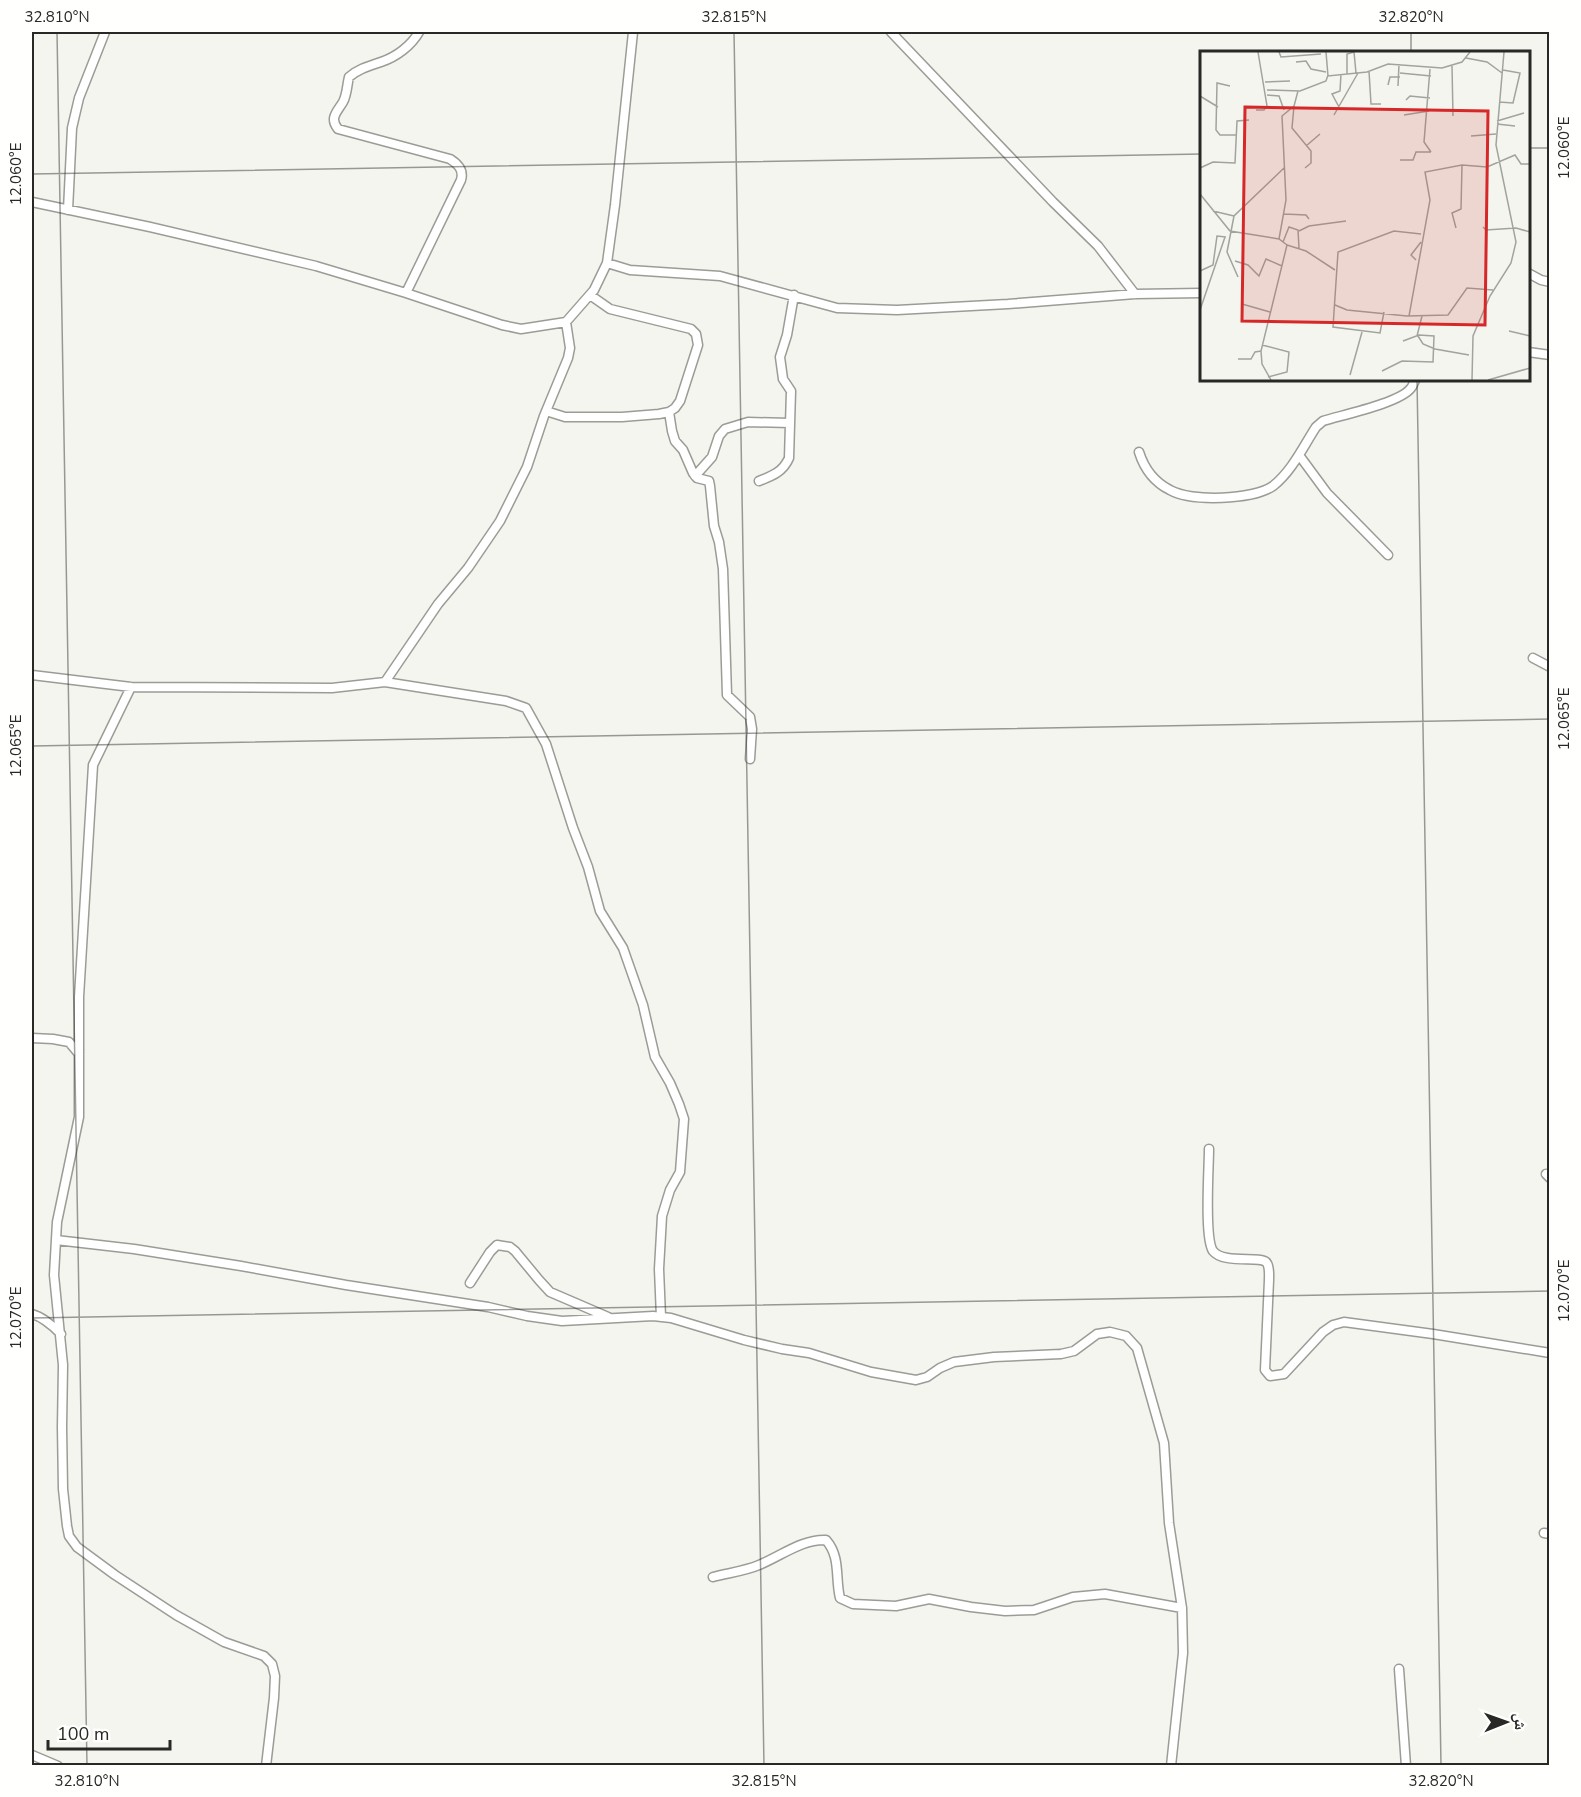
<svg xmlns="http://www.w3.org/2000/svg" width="1581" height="1797" font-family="'Nunito Sans','Noto Naskh Arabic',sans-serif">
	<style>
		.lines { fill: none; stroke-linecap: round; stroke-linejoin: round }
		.street-casing { stroke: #9b9c96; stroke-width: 11 }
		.street { stroke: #fff; stroke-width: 8 }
		.ticks { fill: none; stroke: #282826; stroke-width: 1.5; stroke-opacity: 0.45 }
		.inset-road { fill: none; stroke: #a2a39e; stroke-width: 1.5 }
		.view { fill: #d62828; fill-opacity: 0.15; stroke: #d62828; stroke-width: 3 }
		.inset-edge { fill: none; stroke: #282826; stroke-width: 3 }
		.neatline { fill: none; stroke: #282826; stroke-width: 2 }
		.ticks-label { font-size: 15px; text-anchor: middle; fill: #282826 }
	</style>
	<rect width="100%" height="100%" fill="#f3f5ee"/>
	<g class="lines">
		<defs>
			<path id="street" d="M891 32 1053 202 1098 246 1135 294
				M32 202 150 227 316 266 406 293 502 325 521 329 566 322 594 290 607 263 615 205 633 32
				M68 210 72 128 79 98 105 32
				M607 263 630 270 720 276 837 308 897 310 1008 304 1135 294 1202 293
				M1528 273 1541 280 1550 282
				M406 293 461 180C464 170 458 164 450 159L338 129C329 118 337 112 343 102 347 95 347 85 349 77 358 69 369 66 381 62 396 57 411 46 419 32
				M1528 352 1550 355
				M546 411 565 417H622L659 414 669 412 675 408 680 401 698 345 696 334 691 329 610 309 590 295
				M669 412 672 431 675 441 683 450 693 473 697 478 709 481 710 486 714 526 719 542 723 569 727 695 750 717 752 729 750 759
				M1139 452C1144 468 1154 482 1170 490 1191 502 1253 500 1273 486 1292 471 1303 447 1316 427L1323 421C1342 415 1400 403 1411 388 1413 386 1414 382 1415 380
				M1299 455 1327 493 1388 555
				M695 476 712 457 719 436 725 429 748 422 790 423
				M759 481C772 476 783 472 789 458L791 391 783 379 780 357 787 335 794 295
				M1533 658 1550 667
				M32 675 131 687 332 688 385 682 506 701 526 708 546 744 573 828 588 867 600 911 623 948 643 1005 655 1057 670 1083 679 1104 684 1119 680 1172 670 1190 662 1216 659 1269 661 1317
				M385 682 438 604 468 568 500 521 527 467 544 416 568 358 570 348 566 322
				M131 687 93 765 79 997V1117L57 1222 54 1275 63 1365 62 1427 63 1489 67 1526 69 1536 77 1547 115 1575 176 1615 224 1642 264 1656 272 1664 275 1676 274 1698 266 1766
				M32 1038 53 1039 69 1042 79 1054
				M1209 1149C1209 1168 1204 1238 1213 1251 1223 1264 1259 1256 1266 1262 1270 1266 1269 1275 1269 1280L1265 1370 1270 1376 1284 1374 1323 1332 1333 1325 1344 1322 1433 1334 1550 1353
				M1546 1174 1550 1178
				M56 1240 134 1249 241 1266 346 1285 488 1307 527 1316 562 1321 653 1316 671 1318 744 1340 782 1349 809 1353 871 1372 916 1380 927 1377 940 1368 954 1362 994 1357 1061 1354 1074 1351 1097 1334 1110 1332 1126 1336 1137 1348 1164 1443 1169 1523 1182 1608 1183 1653 1171 1766
				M470 1283 490 1252 497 1245 510 1247 515 1251 539 1280 550 1292 608 1317
				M32 1314C43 1317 52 1325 61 1334
				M1544 1533 1550 1534
				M713 1577C728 1573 745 1571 759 1565 781 1556 802 1539 826 1540 841 1557 835 1578 840 1598L853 1604 896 1606 929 1599 971 1607 1005 1611 1034 1610 1073 1597 1105 1594 1182 1608
				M1399 1669 1406 1766
				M32 1755 58 1766"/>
		</defs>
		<use href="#street" class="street-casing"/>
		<use href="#street" class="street"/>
	</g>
	<path class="ticks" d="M57 32 87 1766M734 32 764 1766M1411 32V52M1528 148H1550M32 174 1202 154M1417 380 1441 1766M32 746 1550 719M32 1318 1550 1291"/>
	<g transform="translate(1200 51)">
		<rect width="330" height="330" fill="#f3f5ee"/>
		<path class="inset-road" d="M79 1 81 6 121 3M126 1 128 25 167 21 188 13 242 17 262 11 270 1M154 1 156 22M266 7 287 11 302 22M96 11 106 10 111 18 126 21M252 15 253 65M230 18 224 91 231 101M169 20 171 53H181M200 22 231 25M147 23V3L154 1M65 31 90 30M188 34 190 26H200M30 35 17 32 16 79 20 84H37M198 35 199 13M67 39 100 40 126 30 128 24M67 44 79 45 84 59M0 45 18 56M206 49 210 45 230 47M299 51 313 52 320 22 303 19M94 55 92 77 111 100V112L105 117M139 56 132 43 140 40 141 23M56 59H64L67 55 58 1M134 64 158 22M204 64 229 60M297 70 324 62M297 73 315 75M271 85 296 83M106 95 120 83M200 109H213L216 101H231M0 117 13 111 35 112 37 70 49 69M0 143 30 180 79 188 87 194 61 300 62 313 71 329M13 160 34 165M84 163 106 164 109 168M283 176 286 179 316 177 330 181M256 177 252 162 261 158 262 114M99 180 109 175 146 170M79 188 86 149 82 65 94 55 98 40M83 191 89 176 98 179 99 197M87 194 106 200 135 219M216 209 211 204 221 191M35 210 48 214 59 225 66 208 82 215M0 220 13 214 17 185 26 186M38 226 27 201 34 165 84 117M42 253 70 261M135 254 147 259 207 265 248 264 267 237 293 239M0 259 25 186M184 261 180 282 133 276 138 201 194 180 221 183M209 265 230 149 225 121 262 114 287 116 315 104 321 113H330M309 280 330 285M217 285 222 265M218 285 223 293 235 298 269 304M62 294 89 301 87 321 68 326M38 308H51L55 301 61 300M182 320 202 310 233 311 234 285 219 284 203 290M150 324 162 281M272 329 273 285 290 245 311 212 316 191 296 94 304 1M288 329 330 317"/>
		<path class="view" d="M45 56 288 60 285 274 42 270Z"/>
		<rect width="330" height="330" class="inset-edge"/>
	</g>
	<rect width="1581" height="1797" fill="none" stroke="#fffffe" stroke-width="66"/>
	<g transform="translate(1506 1722) rotate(89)" stroke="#fffffe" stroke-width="4.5" paint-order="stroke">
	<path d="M0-4.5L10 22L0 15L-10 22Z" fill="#282826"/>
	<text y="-9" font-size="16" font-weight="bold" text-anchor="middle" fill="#282826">ش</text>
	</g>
	<path d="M48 1740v9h122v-9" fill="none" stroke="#282826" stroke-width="3"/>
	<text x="57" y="1740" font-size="18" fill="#282826" stroke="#fffffe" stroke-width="4.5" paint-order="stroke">100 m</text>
	<rect x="33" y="33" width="1515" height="1731" class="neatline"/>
	<g class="ticks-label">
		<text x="57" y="22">32.810°N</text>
		<text x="734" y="22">32.815°N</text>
		<text x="1411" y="22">32.820°N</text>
		<text transform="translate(1564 148) rotate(-90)" y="5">12.060°E</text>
		<text transform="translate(16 174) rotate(-90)" y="5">12.060°E</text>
		<text transform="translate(1564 719) rotate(-90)" y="5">12.065°E</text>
		<text transform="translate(16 746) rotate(-90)" y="5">12.065°E</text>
		<text transform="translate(1564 1291) rotate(-90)" y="5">12.070°E</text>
		<text transform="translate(16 1318) rotate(-90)" y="5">12.070°E</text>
		<text x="87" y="1786">32.810°N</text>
		<text x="764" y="1786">32.815°N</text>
		<text x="1441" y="1786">32.820°N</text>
	</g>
</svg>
